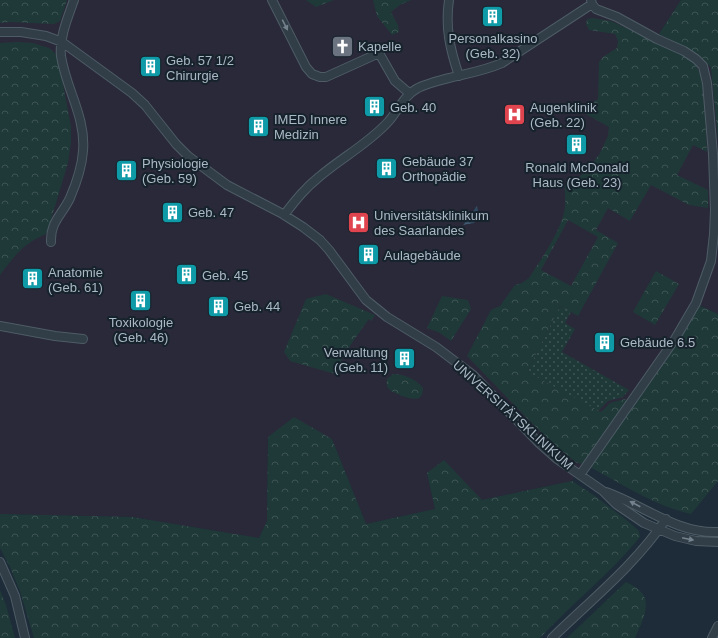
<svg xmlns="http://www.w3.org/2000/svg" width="718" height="638" font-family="Arial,sans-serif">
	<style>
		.medical { fill: #292939 }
		.grass { fill: url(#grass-dots) }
		.forest { fill: url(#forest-crowns); fill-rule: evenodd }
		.water { fill: url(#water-waves) }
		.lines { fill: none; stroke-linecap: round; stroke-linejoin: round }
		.minor-casing { stroke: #4e5c66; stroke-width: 10 }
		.minor { stroke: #313e48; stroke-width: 8 }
		.oneway { fill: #74828d }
		.labels { text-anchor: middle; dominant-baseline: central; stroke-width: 4; stroke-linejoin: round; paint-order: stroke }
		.poi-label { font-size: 13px; fill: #aab9c6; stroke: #17232c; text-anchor: start }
		.street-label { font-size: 13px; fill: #aab9c6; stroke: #17232c }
	</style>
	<defs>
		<pattern id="grass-dots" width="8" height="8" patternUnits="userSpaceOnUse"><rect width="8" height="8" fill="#1f3938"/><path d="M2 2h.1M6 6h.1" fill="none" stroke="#3d5453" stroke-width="1.8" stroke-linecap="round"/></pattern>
		<pattern id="forest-crowns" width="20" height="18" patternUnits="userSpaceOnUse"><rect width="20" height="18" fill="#1f3938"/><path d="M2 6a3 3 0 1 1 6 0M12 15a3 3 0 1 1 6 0" fill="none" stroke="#3d5453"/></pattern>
		<pattern id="water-waves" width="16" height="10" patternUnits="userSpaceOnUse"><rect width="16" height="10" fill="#2d495f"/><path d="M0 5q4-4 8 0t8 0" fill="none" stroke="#496174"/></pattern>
	</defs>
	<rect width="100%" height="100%" fill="#1d2c38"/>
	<path class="medical" d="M0 0H681L659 34 690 50 704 60 711 68 718 140V314L699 305 572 481 482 500 427 473 435 509 366 524 332 439 268 437 267 521 259 538 132 517 0 514Z"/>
	<path class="grass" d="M560 306 571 312 565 323 575 329 562 352 629 390 623 397 608 401 598 411 527 372Z"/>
	<path class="forest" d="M0 0H67L60 21 54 24 9 22 0 23Z
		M306 0H334L316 7Z
		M373 0H411L400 5 391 12 398 25 399 32 392 35 377 16Z
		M681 0H718V140L711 68 709 65 690 50 659 34Z
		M593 18 611 21 682 54 695 64 702 77 704 87 707 152 693 145 677 175 708 190V208L689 205 651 185 630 221 608 208 596 230 618 243 578 316 560 306 527 372 601 412 610 403 625 399 628 402 584 464 577 463 550 442 467 356 491 310 500 306 515 285 522 283 529 278C541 259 563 229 565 206 566 199 564 192 565 185L576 181 599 155 608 136 609 127 584 113 583 109 598 99 599 62 603 57 617 48 618 41 615 34 589 30 586 24 587 19ZM568 220 598 237 571 286 541 270Z
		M18 42 33 43 49 48 56 54 60 68 71 127V142L68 163 50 223 46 234C23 244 14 256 0 275V43Z
		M656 271 679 284 655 325 633 312Z
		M326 294 375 315 371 321 369 319C356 337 343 354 335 374L290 361 284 352 306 299Z
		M442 296 468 300 471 309 451 341 440 333 427 328Z
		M698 305 718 314V481L691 514C655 506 622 484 590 467Z
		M393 374C402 373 418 380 423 388 423 403 412 399 402 396 398 394 391 392 388 388 386 385 387 382 387 379Z
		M294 417 332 439 366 524 435 509 427 473 444 460 482 500 572 481 595 496 629 522 639 531 640 537C610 574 572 603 540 638H34L20 591 10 567 0 548V514L132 517 259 538 267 521 268 437Z
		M626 582C632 585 640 589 644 596 650 609 640 626 635 638H567Z
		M0 590 6 605 15 638H0Z"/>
	<path class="water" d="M477 206 479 215 474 223 463 225Z"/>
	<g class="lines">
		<defs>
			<path id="minor" d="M272 0 306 67 312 74 320 77H326L379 53 395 81 409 93
				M449 0C445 28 450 49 459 76
				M0 32H21L46 36 62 42 132 93 145 105 176 144 188 156 227 185 281 213 303 227 320 240 329 250 366 300 387 317 436 347 473 375 539 443 557 459 603 491 616 504 644 523 675 536 696 541 718 542
				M284 215C295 201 305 188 319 177 341 158 368 144 388 122 398 111 404 95 418 88 444 76 475 75 502 63L592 4
				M51 242C50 222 62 215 70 198 76 184 82 166 83 151 86 117 66 89 61 56 59 38 68 17 74 0
				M0 326 55 336 83 339
				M580 475 675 339 696 303 711 261 714 234 715 210 713 154 707 83 703 66 696 59 684 51 657 39 617 17 596 9 592 4 591 0
				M606 492C643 505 677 534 718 532
				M0 562 15 596 25 638
				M552 638C591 600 635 565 666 519
				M712 638 718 626"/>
		</defs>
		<use href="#minor" class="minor-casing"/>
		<use href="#minor" class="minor"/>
	</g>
	<defs><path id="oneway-solid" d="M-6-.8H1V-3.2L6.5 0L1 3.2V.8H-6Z"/></defs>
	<g class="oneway">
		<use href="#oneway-solid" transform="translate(285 25) rotate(63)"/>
		<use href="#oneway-solid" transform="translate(635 504) rotate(-152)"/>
		<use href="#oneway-solid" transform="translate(688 539) rotate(12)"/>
	</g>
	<defs>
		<symbol id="building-square" viewBox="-11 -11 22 22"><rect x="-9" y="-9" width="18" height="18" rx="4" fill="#0f9aa8" stroke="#17232c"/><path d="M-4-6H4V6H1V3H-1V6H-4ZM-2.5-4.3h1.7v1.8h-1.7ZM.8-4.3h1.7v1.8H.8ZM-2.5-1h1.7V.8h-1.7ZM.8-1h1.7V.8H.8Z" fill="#fff"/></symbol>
		<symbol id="church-square" viewBox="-11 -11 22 22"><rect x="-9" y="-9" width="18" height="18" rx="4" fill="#6b7280" stroke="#17232c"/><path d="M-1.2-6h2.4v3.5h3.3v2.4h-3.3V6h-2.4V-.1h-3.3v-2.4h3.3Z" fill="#fff"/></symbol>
		<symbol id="hospital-square" viewBox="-11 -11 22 22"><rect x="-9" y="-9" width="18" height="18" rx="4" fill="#e0444e" stroke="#17232c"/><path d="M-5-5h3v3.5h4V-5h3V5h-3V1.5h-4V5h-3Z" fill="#fff"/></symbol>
	</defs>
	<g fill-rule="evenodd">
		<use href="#building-square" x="480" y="4" width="25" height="25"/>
		<use href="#church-square" x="330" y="34" width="25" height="25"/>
		<use href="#building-square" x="138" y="54" width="25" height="25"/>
		<use href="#building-square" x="362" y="94" width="25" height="25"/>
		<use href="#hospital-square" x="502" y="102" width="25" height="25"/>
		<use href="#building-square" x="246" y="114" width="25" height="25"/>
		<use href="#building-square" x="564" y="132" width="25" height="25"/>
		<use href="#building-square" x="374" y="156" width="25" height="25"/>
		<use href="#building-square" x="114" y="158" width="25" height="25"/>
		<use href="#building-square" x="160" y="200" width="25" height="25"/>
		<use href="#hospital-square" x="346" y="210" width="25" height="25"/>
		<use href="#building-square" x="356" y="242" width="25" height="25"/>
		<use href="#building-square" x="174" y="262" width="25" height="25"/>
		<use href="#building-square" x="20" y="266" width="25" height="25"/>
		<use href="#building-square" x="128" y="288" width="25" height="25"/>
		<use href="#building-square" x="206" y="294" width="25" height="25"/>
		<use href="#building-square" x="592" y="330" width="25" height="25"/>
		<use href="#building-square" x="392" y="346" width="25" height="25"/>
	</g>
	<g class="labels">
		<g class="poi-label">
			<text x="493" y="38" text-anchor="middle">Personalkasino<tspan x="493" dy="15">(Geb. 32)</tspan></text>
			<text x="358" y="46">Kapelle</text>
			<text x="166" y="60">Geb. 57 1/2<tspan x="166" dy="15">Chirurgie</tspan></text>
			<text x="390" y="107">Geb. 40</text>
			<text x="530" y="107">Augenklinik<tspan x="530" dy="15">(Geb. 22)</tspan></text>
			<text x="274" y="119">IMED Innere<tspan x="274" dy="15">Medizin</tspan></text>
			<text x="402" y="161">Gebäude 37<tspan x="402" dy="15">Orthopädie</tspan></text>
			<text x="142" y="163">Physiologie<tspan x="142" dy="15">(Geb. 59)</tspan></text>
			<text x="577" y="167" text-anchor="middle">Ronald McDonald<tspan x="577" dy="15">Haus (Geb. 23)</tspan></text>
			<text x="188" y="212">Geb. 47</text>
			<text x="374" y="215">Universitätsklinikum<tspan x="374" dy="15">des Saarlandes</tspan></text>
			<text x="384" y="255">Aulagebäude</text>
			<text x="48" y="272">Anatomie<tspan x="48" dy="15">(Geb. 61)</tspan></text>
			<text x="202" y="275">Geb. 45</text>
			<text x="234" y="306">Geb. 44</text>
			<text x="141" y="322" text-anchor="middle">Toxikologie<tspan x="141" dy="15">(Geb. 46)</tspan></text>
			<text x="620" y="342">Gebäude 6.5</text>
			<text x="388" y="352" text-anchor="end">Verwaltung<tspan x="388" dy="15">(Geb. 11)</tspan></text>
		</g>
		<g class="street-label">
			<text transform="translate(513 415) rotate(42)">UNIVERSITÄTSKLINIKUM</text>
		</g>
	</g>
</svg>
